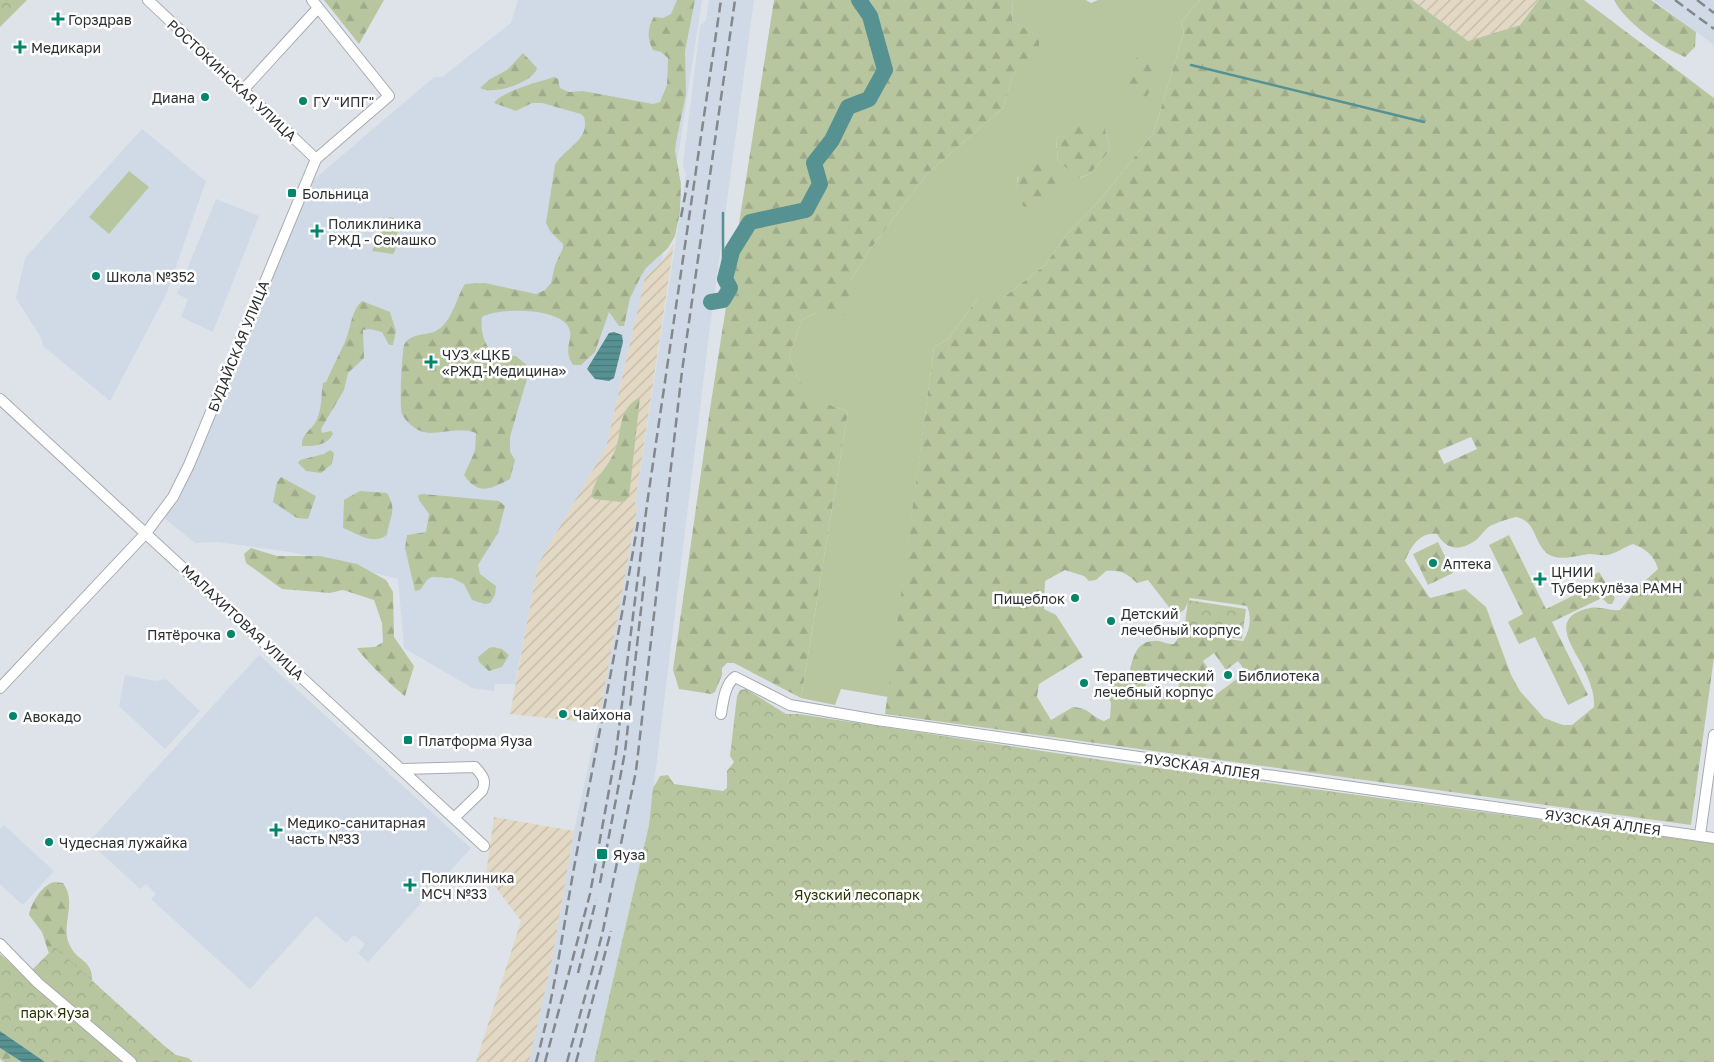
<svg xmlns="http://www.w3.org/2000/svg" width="1714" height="1062" font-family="'Golos Text',sans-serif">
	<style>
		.industrial { fill: url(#industrial-furrows) }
		.built { fill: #cfdae6 }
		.grass { fill: #b8c6a0; fill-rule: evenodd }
		.forest { fill: url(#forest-firs); fill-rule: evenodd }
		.park { fill: url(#park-crowns) }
		.water { fill: url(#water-rules) }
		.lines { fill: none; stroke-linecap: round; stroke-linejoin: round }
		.stream { stroke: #569291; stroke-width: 2.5 }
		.river { stroke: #569291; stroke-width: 16 }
		.minor-casing { stroke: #a6abb1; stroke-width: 12 }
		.minor { stroke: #fff; stroke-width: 10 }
		.rail { stroke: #84878b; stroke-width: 2.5; stroke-dasharray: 10 5; stroke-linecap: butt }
		.poi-dot { fill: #00866a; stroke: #fff; stroke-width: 2 }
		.labels { text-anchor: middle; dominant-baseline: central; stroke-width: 5; stroke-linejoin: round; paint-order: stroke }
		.poi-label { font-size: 14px; fill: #2d2f31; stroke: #fff; text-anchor: start }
		.street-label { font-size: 14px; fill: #2d2f31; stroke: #fff }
		.park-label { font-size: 14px; fill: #293603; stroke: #fff }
	</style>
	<defs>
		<pattern id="industrial-furrows" width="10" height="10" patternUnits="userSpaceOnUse" patternTransform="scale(1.25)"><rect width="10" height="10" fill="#e2d8c3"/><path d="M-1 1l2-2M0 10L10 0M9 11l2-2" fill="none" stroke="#c2baa8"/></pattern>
		<pattern id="forest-firs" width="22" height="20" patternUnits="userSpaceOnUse" patternTransform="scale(1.25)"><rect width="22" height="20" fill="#b8c6a0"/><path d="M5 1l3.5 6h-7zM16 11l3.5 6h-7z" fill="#9eaa8a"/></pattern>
		<pattern id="park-crowns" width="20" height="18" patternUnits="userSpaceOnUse" patternTransform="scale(1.25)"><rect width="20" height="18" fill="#b8c6a0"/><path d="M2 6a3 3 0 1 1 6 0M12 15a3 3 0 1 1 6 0" fill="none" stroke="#9eaa8a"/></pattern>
		<pattern id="water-rules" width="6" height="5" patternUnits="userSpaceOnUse" patternTransform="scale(1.25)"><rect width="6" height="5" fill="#569291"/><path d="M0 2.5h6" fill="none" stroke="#487877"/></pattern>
	</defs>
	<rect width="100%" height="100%" fill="#dee3e9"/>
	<path class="industrial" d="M1412 0H1539L1520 25 1468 41Z
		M674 243 635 504 638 505 600 713H597L595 723 510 714 538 564 606 447 645 277 662 261Z
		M494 817 574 831 552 961 529 1062H476L521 921 486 874Z"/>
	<path class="built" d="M518 0H702L662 261 645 277 606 447 538 564 515 684H495L494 691 472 688 404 648 398 579 296 553 218 542 195 543 164 518 181 495 312 181 434 77H442L511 23Z
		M709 0H754L709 335 649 825 594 1062H529L552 961 574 831 600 713 638 506 635 505 686 174 683 165 700 26 706 20Z
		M1653 0H1714V45Z
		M142 129 206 181 166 295 110 401 43 346 41 338 16 298 25 258Z
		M216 199 259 216 213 332 181 317 188 299 177 294Z
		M259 655 471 848 368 962 358 953 365 944 354 935 346 943 316 916 250 989 151 899 156 894 146 884 140 889 89 842Z
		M125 675 155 681 166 679 200 711 165 749 119 706Z
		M4 825 54 871 23 905 0 884V829Z"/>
	<path class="grass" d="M1013 0H1086L1091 3 1098 0H1200L1181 22 1184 32 1153 134 1099 201 1067 234 1045 265 1003 298H978L948 339 934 347 888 697 841 689 835 705 801 698 848 411 807 399 789 356 802 320 816 313 850 281 869 251 927 174 1003 108 1013 75 1038 36 1012 21ZM1105 129 1110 150 1090 174 1080 178 1058 161 1056 138ZM1018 176 1025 207 1015 200Z
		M129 171 149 187 109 234 89 217Z
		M389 217 399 219 395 251 393 254 372 251Z"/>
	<path class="forest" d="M324 0H384L359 44Z
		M677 0H695L685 51 686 94 676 142 675 151 681 184 680 212 675 236 668 248 646 268 641 276 630 298 624 326H619L609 312 595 352 581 365H573C562 348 574 341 569 328 561 308 499 307 482 317 480 330 484 351 500 356 505 357 511 355 516 356L530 368 510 437V452L515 460 510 479C491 489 478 496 464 475L475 451 476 433C461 427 446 433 430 433 419 433 407 424 402 414 399 408 402 353 404 345 412 331 428 337 439 329 453 319 456 298 465 284L485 283 536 294 545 290 551 283 555 265 563 248V244L550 231 546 223 555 165C564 148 591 140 584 117L581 114 542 103H532L516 111 494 103C502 91 539 82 554 77L558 79 560 88 569 92 583 91 653 104 660 102 667 85 668 58 661 52 653 50C647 39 647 27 654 17L663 18 671 14Z
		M774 0H1013L1012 21 1039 36V56L1021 64 1013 75 1003 108 927 174 869 251 850 281 853 310 835 321 816 313 802 320 789 356 807 398 848 411 801 698 734 663H727L722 668V675L715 692 711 694 679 689 673 670 710 409Z
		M1200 0H1412L1468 41 1520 25 1539 0H1584L1714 98V657L1691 825 885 714 934 347 948 339 978 298H1003L1045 265 1067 234 1099 201 1153 134 1184 32 1181 22ZM1471 437 1477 449 1444 464 1438 451ZM1516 517C1534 521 1533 535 1542 548 1553 564 1574 556 1589 554 1595 554 1602 556 1608 555 1617 553 1624 547 1633 544 1646 549 1654 555 1658 569L1637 588 1620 610C1609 611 1601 606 1590 608 1551 616 1569 642 1581 663 1588 677 1595 692 1594 707L1572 725H1563L1544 718 1520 691 1511 675 1486 607 1465 589 1430 598 1405 561C1411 546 1420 532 1437 534 1447 551 1461 551 1476 540 1481 536 1484 530 1490 526 1498 522 1507 519 1516 517ZM1065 570 1084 576 1089 581 1096 580 1106 571C1122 570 1126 573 1137 583L1148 580 1172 611 1178 614 1184 610 1190 598 1247 606C1252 617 1250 631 1243 641L1182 633 1174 644C1167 645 1161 640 1154 641 1137 641 1133 657 1130 670L1110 685 1107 691 1111 704 1110 718 1104 721C1090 716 1090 708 1073 707L1051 720 1037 697 1039 684 1083 657 1056 615 1044 609 1045 581ZM1214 653 1226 670 1238 661 1246 672 1214 696 1206 685 1215 678 1203 661ZM1148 671 1180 678 1177 695 1145 690Z
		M1614 0H1651L1696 32 1695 47 1685 57C1662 48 1625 22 1614 0Z
		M523 53 537 68C534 82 493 96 480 88L490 79 507 70Z
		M1155 54 1160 69 1146 98 1132 99 1122 83C1127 61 1133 56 1155 54Z
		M1077 124 1105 129 1110 150 1090 174 1079 178 1058 161 1056 138 1070 135Z
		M1044 157 1057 186 1052 200 1025 207 1014 200C1018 177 1019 164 1044 157Z
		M362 301 390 312 396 331 393 345H389L382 332 370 329 363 330 364 358 348 373 344 390 321 429 322 433 331 431 333 434C326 446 315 446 302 446 301 433 313 430 317 419 322 408 321 395 323 383L326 382C332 368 339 355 345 342 351 328 351 311 362 301Z
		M640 397 629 497 621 502 594 499 591 496C597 474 604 472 613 455 624 434 615 411 640 397Z
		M330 450 334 453 332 464 321 473 306 471 298 463 300 460 324 454Z
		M281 477 316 496 308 519 297 518 273 502 277 482Z
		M360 491 387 493C398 511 389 517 387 535 372 546 357 533 343 528L344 500Z
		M423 494 499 501 505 506 498 533 478 565 480 574 496 586 495 595 490 603 485 604 472 600 464 584 452 578 432 577 428 579 420 590 415 591 405 548 407 535 426 532 429 514 419 500 418 495Z
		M1509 535 1546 609 1595 585 1593 575 1599 572 1615 598 1612 604H1608L1602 598 1552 622 1588 695 1568 705 1535 637 1519 644 1508 622 1523 614 1489 545Z
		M1438 542 1453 573 1428 585 1413 554Z
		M251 548 277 556H320L357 564 386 580 393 592 394 637 414 666 405 696C395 689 363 658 357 648L375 647 383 642 382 623 374 600 343 590 330 593 282 589 246 563 244 554Z
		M493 647 502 649 509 655 502 667 489 671 479 662 478 657 489 648Z
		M54 882 63 883C77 902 62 922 68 941 76 965 95 955 92 988L176 1055 188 1058 193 1062H157L52 963 42 932 29 915C31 903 42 885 54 882Z
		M0 1048 22 1062H4L0 1059Z"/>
	<path class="park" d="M0 0H27L0 27Z
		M1188 600 1246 609 1242 639 1184 631Z
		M746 689 786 714H798L1128 764 1714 843V1062H594L649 825 653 788 660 776 668 775 674 784 723 791 727 788V771L734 762 730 756 737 696 740 690Z
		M55 947 182 1062H45L0 1031V954L22 972 33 969Z"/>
	<path class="water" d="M614 332 622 335 623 342 614 378 609 381 595 379 587 369 609 333Z
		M0 1031 45 1062H22L0 1048Z"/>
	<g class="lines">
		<path class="stream" d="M1191 65 1424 122
			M723 213V300"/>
		<path class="river" d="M711 302 723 300 730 288 725 279 732 251 750 222 806 210 820 184 814 163 832 140 848 107 869 99 885 70 870 16 859 0"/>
		<defs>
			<path id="minor" d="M148 0 316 159
				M243 90 318 8
				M0 399 484 846
				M0 688 146 533 173 497 189 465 316 159 389 96 312 0
				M721 714C723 702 725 684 735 677L790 705 877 720 1714 838
				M403 769 475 767C482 775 487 780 482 791L455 817
				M1700 835 1714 735
				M0 944 38 983 131 1062"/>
		</defs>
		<use href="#minor" class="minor-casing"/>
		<use href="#minor" class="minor"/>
		<path class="rail" d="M1675 0 1714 29
			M1697 0 1714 13
			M681 217 688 180
			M600 883 625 752 645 574
			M578 973 596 900
			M536 1062C556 991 564 919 578 846 598 738 620 630 638 522
			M545 1062 590 894 616 752 647 504 721 0
			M567 1062 602 935 636 771 682 371 735 0
			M576 1062 611 931"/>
	</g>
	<g class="poi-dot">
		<path d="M55.5 11.5h5v5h5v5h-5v5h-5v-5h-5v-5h5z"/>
		<path d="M17.5 39.5h5v5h5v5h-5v5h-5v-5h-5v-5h5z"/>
		<circle cx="205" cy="97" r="5"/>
		<circle cx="303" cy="101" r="5"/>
		<rect x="287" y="188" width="10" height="10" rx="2.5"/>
		<path d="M314.5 223.5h5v5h5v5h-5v5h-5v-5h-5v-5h5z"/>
		<circle cx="96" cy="276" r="5"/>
		<path d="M428.5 354.5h5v5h5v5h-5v5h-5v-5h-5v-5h5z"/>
		<circle cx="1433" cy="563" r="5"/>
		<path d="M1537.5 571.5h5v5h5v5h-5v5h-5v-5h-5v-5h5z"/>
		<circle cx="1075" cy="598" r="5"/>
		<circle cx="1111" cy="621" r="5"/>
		<circle cx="231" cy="634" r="5"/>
		<circle cx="1228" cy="675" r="5"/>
		<circle cx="1084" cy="683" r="5"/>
		<circle cx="563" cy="714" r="5"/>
		<circle cx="13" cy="716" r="5"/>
		<rect x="403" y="735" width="10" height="10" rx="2.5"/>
		<path d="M273.5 822.5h5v5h5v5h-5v5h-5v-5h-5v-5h5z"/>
		<circle cx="49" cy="842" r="5"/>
		<rect x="596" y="848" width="12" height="12" rx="2.5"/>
		<path d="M407.5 877.5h5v5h5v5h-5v5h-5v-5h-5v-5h5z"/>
	</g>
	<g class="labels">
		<g class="poi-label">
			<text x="68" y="19">Горздрав</text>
			<text x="31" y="47">Медикари</text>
			<text x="195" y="97" text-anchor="end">Диана</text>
			<text x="313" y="101">ГУ "ИПГ"</text>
			<text x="302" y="193">Больница</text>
			<text x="328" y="223">Поликлиника<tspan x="328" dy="16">РЖД - Семашко</tspan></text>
			<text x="106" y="276">Школа №352</text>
			<text x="442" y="354">ЧУЗ «ЦКБ<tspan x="442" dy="16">«РЖД-Медицина»</tspan></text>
			<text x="1443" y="563">Аптека</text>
			<text x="1551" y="571">ЦНИИ<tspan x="1551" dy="16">Туберкулёза РАМН</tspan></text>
			<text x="1065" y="598" text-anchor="end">Пищеблок</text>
			<text x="1121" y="613">Детский<tspan x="1121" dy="16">лечебный корпус</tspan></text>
			<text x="221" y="634" text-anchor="end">Пятёрочка</text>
			<text x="1094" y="675">Терапевтический<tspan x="1094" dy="16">лечебный корпус</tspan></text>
			<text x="1238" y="675">Библиотека</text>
			<text x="573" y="714">Чайхона</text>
			<text x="23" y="716">Авокадо</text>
			<text x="418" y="740">Платформа Яуза</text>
			<text x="287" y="822">Медико-санитарная<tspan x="287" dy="16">часть №33</tspan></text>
			<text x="59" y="842">Чудесная лужайка</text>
			<text x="613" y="854">Яуза</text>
			<text x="421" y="877">Поликлиника<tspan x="421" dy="16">МСЧ №33</tspan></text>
		</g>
		<g class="street-label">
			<text transform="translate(232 80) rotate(43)">РОСТОКИНСКАЯ УЛИЦА</text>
			<text transform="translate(238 346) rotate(-68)">БУДАЙСКАЯ УЛИЦА</text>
			<text transform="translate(243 622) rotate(43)">МАЛАХИТОВАЯ УЛИЦА</text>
			<text transform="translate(1202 766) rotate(8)">ЯУЗСКАЯ АЛЛЕЯ</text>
			<text transform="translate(1603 822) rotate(8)">ЯУЗСКАЯ АЛЛЕЯ</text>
		</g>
		<g class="park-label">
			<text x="857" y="894">Яузский лесопарк</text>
			<text x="55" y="1012">парк Яуза</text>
		</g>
	</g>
</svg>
